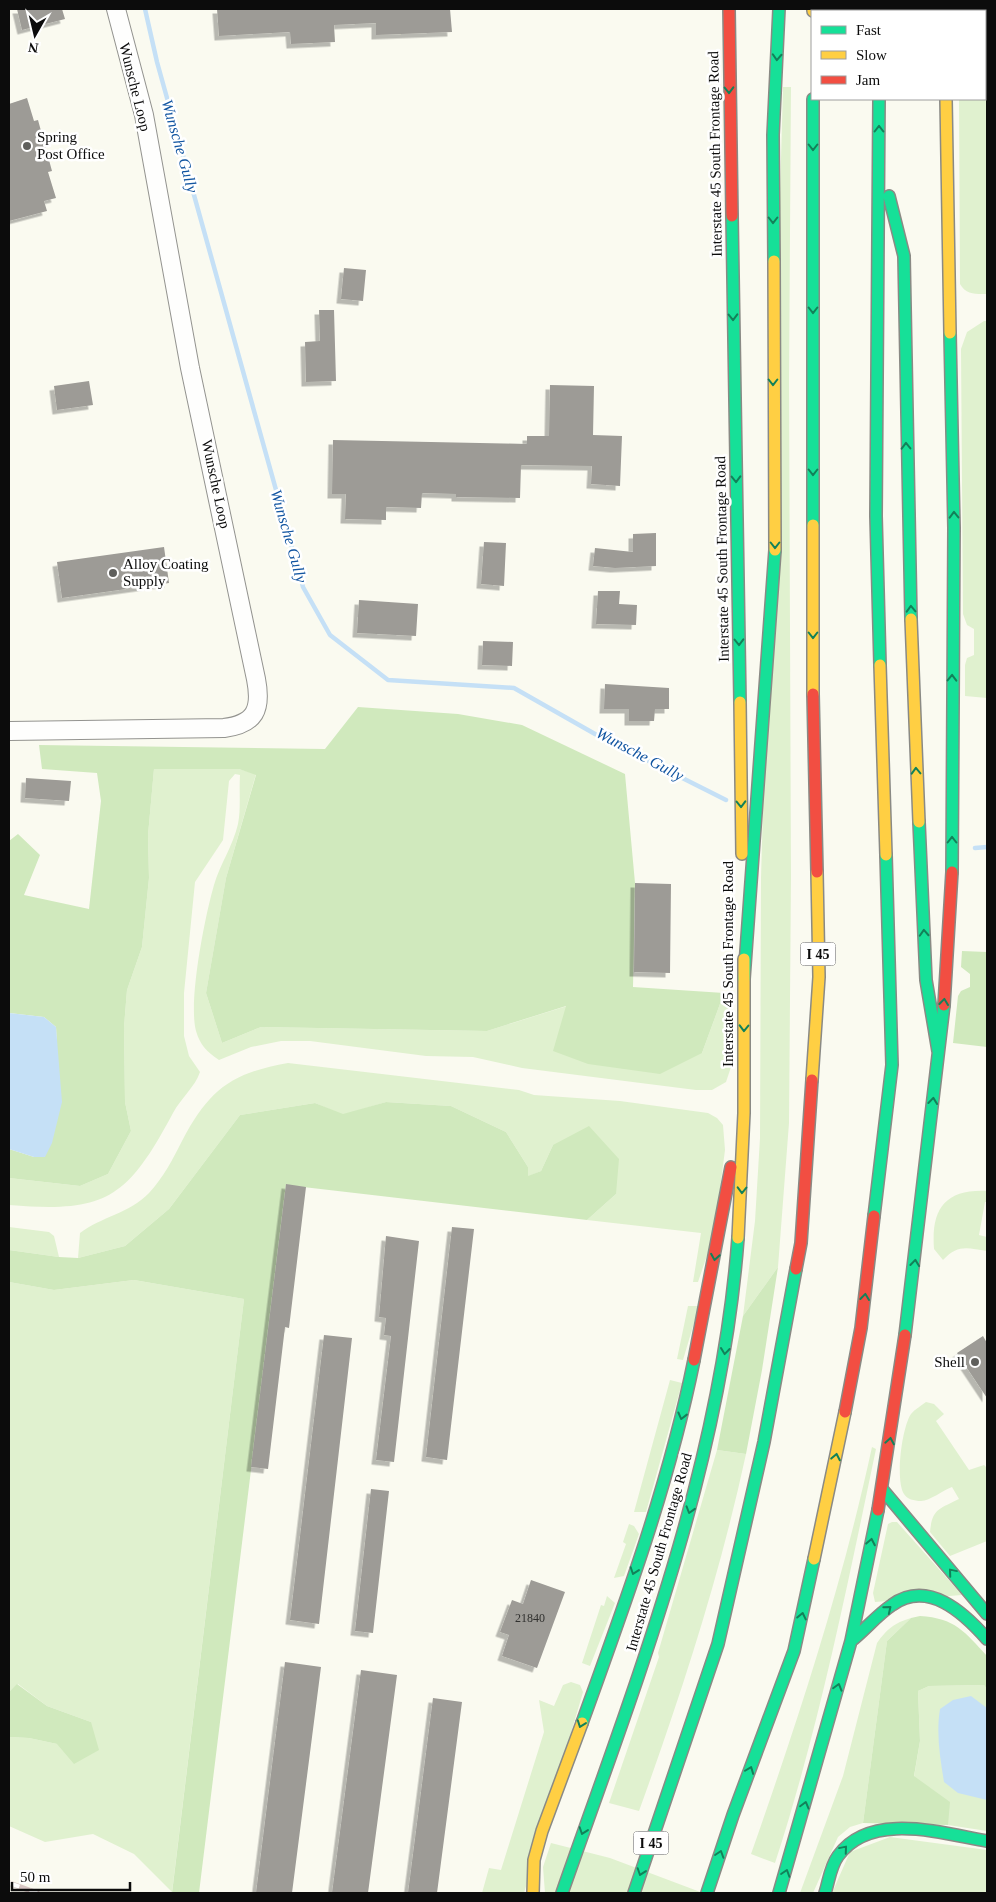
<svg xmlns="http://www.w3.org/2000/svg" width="996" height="1902" font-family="'Times New Roman',serif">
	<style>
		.green { fill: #e0f1cf }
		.forest { fill: #d0e9bd }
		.water { fill: #c5e0f6 }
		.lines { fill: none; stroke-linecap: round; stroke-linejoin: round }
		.stream { stroke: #c5e0f6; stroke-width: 4.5 }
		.building { fill: #9d9b96; filter: url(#shadow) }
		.street-casing { stroke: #93938f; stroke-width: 20 }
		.fast-casing { stroke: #8a8a85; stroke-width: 14 }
		.slow-casing { stroke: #8a8a85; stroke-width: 14 }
		.jam-casing { stroke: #8a8a85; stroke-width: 14 }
		.street { stroke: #fefefd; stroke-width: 18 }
		.fast { stroke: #16e098; stroke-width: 11 }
		.slow { stroke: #ffcf43; stroke-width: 11 }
		.jam { stroke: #f24e42; stroke-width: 11 }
		.rail-casing { stroke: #d7c5c3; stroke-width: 5.5 }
		.rail { stroke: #fff; stroke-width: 4; stroke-dasharray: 11; stroke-linecap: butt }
		.oneway { stroke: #128159 }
		.poi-dot { fill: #5f5f5c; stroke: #fff; stroke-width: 2 }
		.labels { text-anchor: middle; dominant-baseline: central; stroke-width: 5; stroke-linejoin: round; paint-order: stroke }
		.number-label { font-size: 12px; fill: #30302e }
		.shield { fill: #fff; stroke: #555; stroke-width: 1 }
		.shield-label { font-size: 14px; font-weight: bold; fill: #0c0c0c }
		.street-label { font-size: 15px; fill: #0c0c0c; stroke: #fff }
		.poi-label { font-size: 15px; fill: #0c0c0c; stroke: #fff; text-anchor: start }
		.water-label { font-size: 16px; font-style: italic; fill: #1255a1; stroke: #fff }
	</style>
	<defs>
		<filter id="shadow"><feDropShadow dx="-4.5" dy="4.5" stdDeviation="0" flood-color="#0004"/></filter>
	</defs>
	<rect width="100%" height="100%" fill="#fafaf0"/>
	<path class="green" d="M985 37H987V294C976 294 966 295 960 284L959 99H985Z
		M783 87H791L789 382 791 877 789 1123 778 1267 743 1316 755 1221 760 1138 761 878Z
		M984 321H987V698L965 696V665L967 658 974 655V629L967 625 963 614 961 349 967 332Z
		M154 769H239L256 774 226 878 206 993 222 1043 261 1027 487 1031 567 1006 702 1053 724 993H733L731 1067 726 1082 712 1090H696L522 1068 473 1057 426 1056 310 1041H281L251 1047 219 1060C207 1052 200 1045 196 1031 188 1001 205 916 214 885 220 864 233 846 238 824 241 809 239 791 240 775L235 774 229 781 223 840 195 882 184 993V1036L189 1056 200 1072C195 1087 181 1098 173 1113 127 1199 106 1213 9 1205V1178L80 1186 108 1174 131 1131 125 1102 124 1027 127 990 142 947 149 878 148 835Z
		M288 1063 519 1090 534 1095 620 1101 708 1113 717 1118 723 1125 725 1150 714 1235 698 1282H693L701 1233 587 1220 616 1194 553 1145 541 1171 527 1177 528 1167 506 1132 451 1106 386 1102 343 1115 315 1103 240 1115 169 1209 125 1246 78 1258 80 1233C101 1217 130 1213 149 1193 163 1178 173 1159 182 1141 209 1090 231 1073 288 1063Z
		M987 1191V1202H985L979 1235 987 1237V1251C967 1248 958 1244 943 1260L934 1249C931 1209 945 1189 987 1191Z
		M9 1227 49 1232 54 1236 59 1257 9 1250Z
		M134 1280 244 1299 172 1892 134 1854 93 1834 45 1842 9 1826V1737L29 1738 57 1744 91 1722 47 1706 18 1684 9 1692V1282L54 1290Z
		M688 1306H699L683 1360 677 1359Z
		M670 1380 682 1383 646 1512H634Z
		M926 1402 934 1404 944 1414 936 1421 969 1470 984 1465 987 1468V1541L950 1556 930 1532C932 1509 939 1509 959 1499L952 1487C943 1490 930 1501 921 1501 914 1501 907 1499 904 1494 895 1480 902 1427 911 1414 915 1409 921 1406 926 1402Z
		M872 1447 876 1449C847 1587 819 1728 775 1863L751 1854C798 1720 842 1586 872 1447Z
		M717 1450 746 1454C720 1575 681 1695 639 1811L609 1803 659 1657 658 1653Z
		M892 1522H897L962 1595 875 1602 873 1593 888 1524Z
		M629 1524 634 1526 639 1534 624 1576 614 1578 626 1544 623 1542Z
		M607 1596 615 1603 590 1666 582 1663 601 1605 604 1606Z
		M911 1618 887 1641 863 1823 850 1827 838 1837 813 1893H800L843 1776 877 1643C887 1629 894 1623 911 1618Z
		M571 1682 580 1685 583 1692 524 1893H482L489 1868 501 1870 544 1732 539 1700 554 1706 563 1685Z
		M984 1685 987 1689V1831L948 1825 923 1784 914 1777 920 1741 918 1691 929 1686Z
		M890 1837 987 1850V1893H832L850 1852Z
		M551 1843 610 1858 703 1893H545L543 1867Z"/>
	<path class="forest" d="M358 707 458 714 522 725 625 774 635 883 633 987 724 993 702 1053 660 1074 588 1064 553 1051 566 1006 487 1031 261 1027 222 1043 206 993 226 878 256 775 239 769H154L148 835 149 878 142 947 127 990 124 1027 125 1102 131 1131 108 1174 80 1186 9 1178V1149L34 1157 57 1045 56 1027 44 1017 9 1013V841L18 834 40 855 24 895 89 909 101 801 97 773 42 769 39 745 325 749Z
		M962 951 987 952V1047L953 1043 958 996 961 991 970 987V974L961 967Z
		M386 1102 451 1106 506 1132 528 1167V1176L541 1171 553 1145 589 1126 619 1159 616 1194 587 1220 286 1185 199 1893H172L244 1299 134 1280 54 1290 9 1282V1250L59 1257 78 1258 125 1246 169 1209 240 1115 315 1103 343 1114Z
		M778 1267 762 1370 746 1454 717 1450 743 1316Z
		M920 1616C955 1618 965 1632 987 1656V1689L984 1685 929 1686 918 1691 920 1741 914 1776 950 1802 948 1825 863 1823 887 1641 911 1618Z
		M17 1684 47 1706 91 1722 99 1750 74 1764 57 1744 29 1738 9 1737V1692Z"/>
	<path class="water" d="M9 1013 44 1017 56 1027 62 1102 52 1143 45 1157H34L9 1149Z
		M971 1696 987 1708V1800L958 1793 944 1782C940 1757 936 1734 940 1709L953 1700Z"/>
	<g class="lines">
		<path class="stream" d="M145 9 157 62 303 587 330 635 388 680 514 688 595 734 726 800
			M975 848 987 847"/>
	</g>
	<path class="building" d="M17 9H62L65 19 22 30Z
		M217 9H450L452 32 376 35V23L334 25 335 42 291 44 290 32 219 36Z
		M27 98 34 121 38 120 52 171 48 172 56 198 44 201 47 211 9 221V104Z
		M344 268 366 270 363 301 341 299Z
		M319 310H334L336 381 306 382 305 342 320 341Z
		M89 381 93 405 57 410 54 386Z
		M550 385 594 386 593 435 622 436 620 486 591 484 592 466 521 465 520 498 456 497V494L422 493 421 508 386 507V520L345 519 346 494H332L333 440 527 444V436H549Z
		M656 533V566L615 568 593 566 595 548 633 552V534Z
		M484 542 506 543 504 586 481 584Z
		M164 547 169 583 62 598 57 562Z
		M598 591H620L619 604 637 605 636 625 596 624Z
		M359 600 418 604 416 636 357 633Z
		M483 641 513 642 512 666 482 665Z
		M605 684 669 688V709H655L654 721H629V709H604Z
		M26 778 71 781 69 801 25 798Z
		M635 883 671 884 670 973 634 972Z
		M286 1184 306 1187 289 1328 285 1327 268 1469 251 1467Z
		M452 1227 474 1229 447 1460 426 1457Z
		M386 1236 419 1241 394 1462 376 1460 391 1336 384 1335 386 1318 379 1317Z
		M324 1335 352 1338 319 1624 290 1620Z
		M983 1336 987 1343V1398L957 1353Z
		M371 1489 389 1491 373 1633 355 1631Z
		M531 1580 565 1592 537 1668 502 1656 509 1635 500 1632 512 1600 523 1604Z
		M285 1662 321 1667 292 1893H256Z
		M361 1670 397 1675 368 1893H332Z
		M433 1698 462 1702 437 1893H408Z"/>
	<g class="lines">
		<defs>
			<path id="street" d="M9 731 224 728C255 724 262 710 256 679L190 368 144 115 116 9"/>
			<path id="fast" d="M945 9V11
				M813 99V525
				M879 99 876 516 880 665
				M889 196 904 256 911 619
				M732 216 740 702
				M774 261 773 135 779 9
				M950 333 954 528 952 872
				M919 822 926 980 938 1051
				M744 979 775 550
				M874 1216 892 1065 886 855
				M905 1335 944 1005
				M882 1489 987 1614
				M851 1641C865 1630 877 1615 892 1605 928 1579 964 1613 987 1639
				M582 1723C625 1604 669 1484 694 1360
				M562 1893C637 1679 721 1467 738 1238
				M634 1893 718 1644 764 1442 796 1269
				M707 1893 733 1815 794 1651 814 1559
				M779 1893 851 1641 878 1510
				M825 1893C829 1881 830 1867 838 1856 870 1811 941 1833 987 1841"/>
			<path id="slow" d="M813 9V11
				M878 9V11
				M946 99 950 333
				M774 261 775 550
				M813 525V694
				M911 619 919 822
				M880 665 886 855
				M740 702 742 854
				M812 1080 819 977 817 872
				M738 1238 744 1113V959
				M814 1559 845 1412
				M533 1893 534 1860 542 1831 582 1723"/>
			<path id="jam" d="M729 9 732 216
				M813 694 817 872
				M944 1005 952 872
				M796 1269 801 1243 812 1080
				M694 1360 731 1167
				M845 1412 861 1328 874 1216
				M878 1510 905 1335"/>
		</defs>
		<use href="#street" class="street-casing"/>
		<use href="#fast" class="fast-casing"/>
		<use href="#slow" class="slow-casing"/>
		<use href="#jam" class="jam-casing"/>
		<use href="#street" class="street"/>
		<use href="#fast" class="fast"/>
		<use href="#slow" class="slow"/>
		<use href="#jam" class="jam"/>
		<defs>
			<path id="rail" d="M9 1883 37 1893"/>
		</defs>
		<use href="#rail" class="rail-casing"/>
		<use href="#rail" class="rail"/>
	</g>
	<defs><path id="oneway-chevron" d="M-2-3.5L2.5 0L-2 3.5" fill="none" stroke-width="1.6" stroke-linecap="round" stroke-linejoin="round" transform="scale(1.25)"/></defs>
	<g class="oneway">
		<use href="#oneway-chevron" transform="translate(777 57) rotate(93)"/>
		<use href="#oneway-chevron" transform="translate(729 90) rotate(89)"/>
		<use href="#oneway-chevron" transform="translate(879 129) rotate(-90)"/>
		<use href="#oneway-chevron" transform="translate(813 147) rotate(90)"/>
		<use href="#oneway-chevron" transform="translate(773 220) rotate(90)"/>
		<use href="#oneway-chevron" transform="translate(813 310) rotate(90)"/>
		<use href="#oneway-chevron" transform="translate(733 317) rotate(89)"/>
		<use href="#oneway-chevron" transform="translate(773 382) rotate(90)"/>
		<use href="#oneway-chevron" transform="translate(906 446) rotate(-91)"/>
		<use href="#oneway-chevron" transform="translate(813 472) rotate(90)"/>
		<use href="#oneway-chevron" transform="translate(736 479) rotate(89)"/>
		<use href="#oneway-chevron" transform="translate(954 515) rotate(-91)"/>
		<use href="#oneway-chevron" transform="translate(775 545) rotate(90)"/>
		<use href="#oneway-chevron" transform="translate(911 609) rotate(-92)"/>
		<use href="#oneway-chevron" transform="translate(813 635) rotate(90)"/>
		<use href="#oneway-chevron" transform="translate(739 642) rotate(89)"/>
		<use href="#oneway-chevron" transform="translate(952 678) rotate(-89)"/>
		<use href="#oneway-chevron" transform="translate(916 771) rotate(-92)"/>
		<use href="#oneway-chevron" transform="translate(741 804) rotate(89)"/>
		<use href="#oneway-chevron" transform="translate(952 840) rotate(-90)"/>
		<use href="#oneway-chevron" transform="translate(924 933) rotate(-93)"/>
		<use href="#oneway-chevron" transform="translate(944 1002) rotate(-83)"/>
		<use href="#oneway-chevron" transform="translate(744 1028) rotate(91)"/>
		<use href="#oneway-chevron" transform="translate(933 1101) rotate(-84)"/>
		<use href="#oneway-chevron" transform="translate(742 1190) rotate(91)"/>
		<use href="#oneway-chevron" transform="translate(715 1257) rotate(99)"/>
		<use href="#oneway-chevron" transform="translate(915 1263) rotate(-84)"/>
		<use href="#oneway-chevron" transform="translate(865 1297) rotate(-83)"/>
		<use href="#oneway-chevron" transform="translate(725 1351) rotate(97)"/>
		<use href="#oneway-chevron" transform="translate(682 1416) rotate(104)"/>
		<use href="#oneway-chevron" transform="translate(890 1441) rotate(-80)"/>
		<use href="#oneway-chevron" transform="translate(836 1457) rotate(-79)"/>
		<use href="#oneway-chevron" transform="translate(690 1510) rotate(107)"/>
		<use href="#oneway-chevron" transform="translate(871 1542) rotate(-79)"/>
		<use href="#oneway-chevron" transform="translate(634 1571) rotate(109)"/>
		<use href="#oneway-chevron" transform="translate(952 1572) rotate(-130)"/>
		<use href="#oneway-chevron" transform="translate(888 1609) rotate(-39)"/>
		<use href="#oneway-chevron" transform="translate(802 1616) rotate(-78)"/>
		<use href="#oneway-chevron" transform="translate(838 1687) rotate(-74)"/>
		<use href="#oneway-chevron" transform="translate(581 1724) rotate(110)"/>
		<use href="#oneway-chevron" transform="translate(750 1770) rotate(-69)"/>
		<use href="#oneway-chevron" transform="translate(805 1805) rotate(-75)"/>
		<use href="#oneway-chevron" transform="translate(583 1831) rotate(109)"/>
		<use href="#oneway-chevron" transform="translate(844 1849) rotate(-50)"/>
		<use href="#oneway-chevron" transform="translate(720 1854) rotate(-72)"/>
		<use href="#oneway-chevron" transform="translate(641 1872) rotate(109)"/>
		<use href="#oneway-chevron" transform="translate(786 1873) rotate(-72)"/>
	</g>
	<g class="poi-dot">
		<circle cx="27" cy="146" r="5"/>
		<circle cx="113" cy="573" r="5"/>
		<circle cx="975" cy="1362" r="5"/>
	</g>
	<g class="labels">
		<g class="number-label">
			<text x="530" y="1618">21840</text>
		</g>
		<g class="shield">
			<rect x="800.5" y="942.5" width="35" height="23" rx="4"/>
			<rect x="633.5" y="1831.5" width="35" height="23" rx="4"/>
		</g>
		<g class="shield-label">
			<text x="818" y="954">I 45</text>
			<text x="651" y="1843">I 45</text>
		</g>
		<g class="street-label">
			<text transform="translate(135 87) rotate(76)">Wunsche Loop</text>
			<text transform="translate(715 154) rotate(-91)">Interstate 45 South Frontage Road</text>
			<text transform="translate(216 484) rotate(78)">Wunsche Loop</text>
			<text transform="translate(722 559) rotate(-91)">Interstate 45 South Frontage Road</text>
			<text transform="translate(728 964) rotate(-90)">Interstate 45 South Frontage Road</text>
			<text transform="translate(659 1552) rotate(-74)">Interstate 45 South Frontage Road</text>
		</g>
		<g class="poi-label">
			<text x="37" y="137">Spring<tspan x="37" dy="17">Post Office</tspan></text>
			<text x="123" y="564">Alloy Coating<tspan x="123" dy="17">Supply</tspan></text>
			<text x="965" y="1362" text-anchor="end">Shell</text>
		</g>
		<g class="water-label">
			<text transform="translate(180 146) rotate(74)">Wunsche Gully</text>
			<text transform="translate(289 536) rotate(74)">Wunsche Gully</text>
			<text transform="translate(640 754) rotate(28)">Wunsche Gully</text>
		</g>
	</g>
	<rect width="996" height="1902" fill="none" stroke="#0c0c0c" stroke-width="20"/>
	<rect x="811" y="10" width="175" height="90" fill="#ffffff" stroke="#9e9e9e"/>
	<rect x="821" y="26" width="25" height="8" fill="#16e098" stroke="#9e9e9e"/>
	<text x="856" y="35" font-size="15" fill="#0c0c0c">Fast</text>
	<rect x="821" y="51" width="25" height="8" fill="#ffcf43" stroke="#9e9e9e"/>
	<text x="856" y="60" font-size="15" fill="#0c0c0c">Slow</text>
	<rect x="821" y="76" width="25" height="8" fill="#f24e42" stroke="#9e9e9e"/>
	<text x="856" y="85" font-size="15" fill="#0c0c0c">Jam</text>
	<g transform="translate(35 35) rotate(188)" stroke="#ffffff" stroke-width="4" paint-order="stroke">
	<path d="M0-4L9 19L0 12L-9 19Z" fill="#0c0c0c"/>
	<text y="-8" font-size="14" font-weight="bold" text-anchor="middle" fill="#0c0c0c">N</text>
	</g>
	<path d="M12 1882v8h118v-8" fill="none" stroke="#0c0c0c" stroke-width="2.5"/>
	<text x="20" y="1882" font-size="15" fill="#0c0c0c" stroke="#ffffff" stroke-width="4" paint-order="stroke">50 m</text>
</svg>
